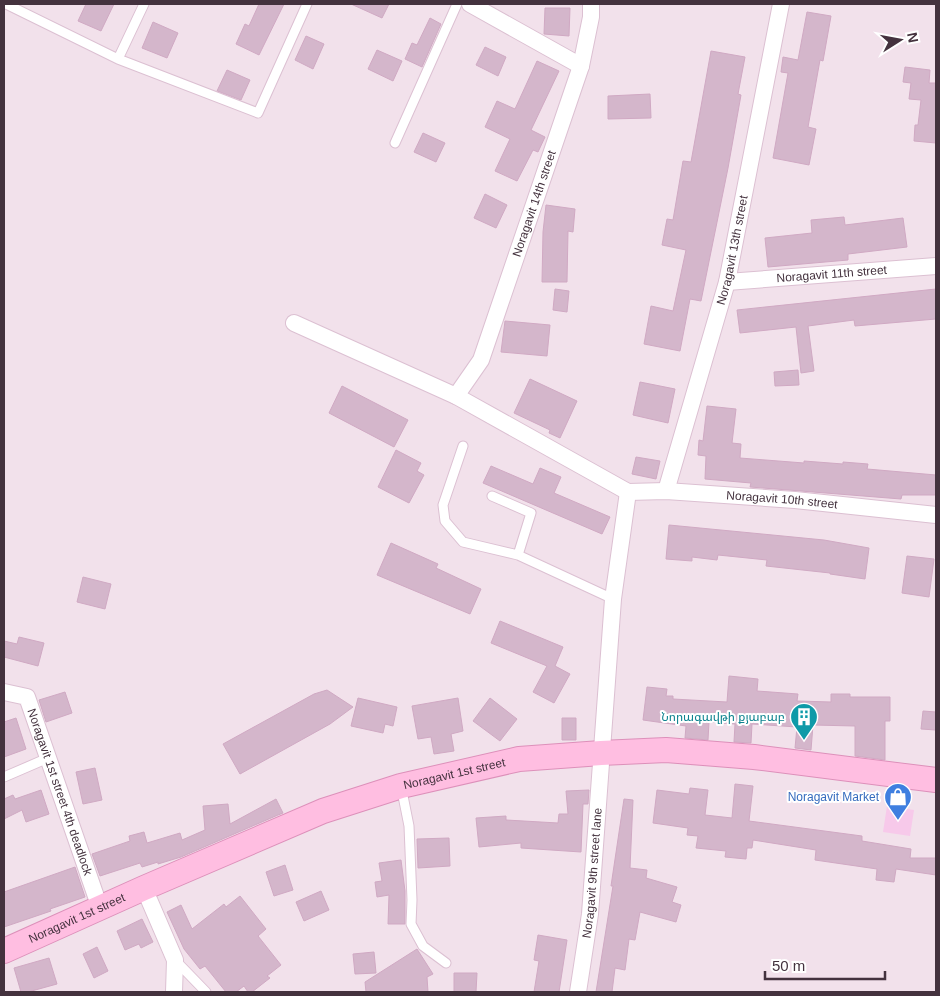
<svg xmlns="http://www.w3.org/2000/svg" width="940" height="996" font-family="Arial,'Noto Sans Armenian',sans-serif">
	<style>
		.commercial { fill: #f7c9ea }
		.building { fill: #d4b6cb; stroke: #d0a9c3 }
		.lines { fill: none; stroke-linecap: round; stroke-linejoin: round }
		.lane-casing { stroke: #dcc0d2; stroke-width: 11 }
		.street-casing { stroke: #dcc0d2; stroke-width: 18 }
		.secondary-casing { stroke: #dd90ba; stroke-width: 26 }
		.lane { stroke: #fff; stroke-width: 9 }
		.street { stroke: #fff; stroke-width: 16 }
		.secondary { stroke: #ffbee1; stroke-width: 24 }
		.labels { text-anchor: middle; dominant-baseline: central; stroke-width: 4; stroke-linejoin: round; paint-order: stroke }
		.street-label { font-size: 12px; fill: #44323e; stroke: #fff }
		.culture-label { font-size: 12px; fill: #0d838f; stroke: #fff; text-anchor: end }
		.shop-label { font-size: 12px; fill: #366cbe; stroke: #fff; text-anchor: end }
	</style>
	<rect width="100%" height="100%" fill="#f2e1eb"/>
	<path class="commercial" d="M887 806 914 810 910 836 883 832Z"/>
	<path class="building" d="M86 4H114L101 31 78 21Z
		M259 4H284L259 55 236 44 245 24 249 26Z
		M351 4H389L382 18Z
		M545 8H570L569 36 544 34Z
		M807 12 831 16 823 61 820 60 808 127 816 129 809 165 773 158 788 73 781 72 783 57 798 60Z
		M430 18 441 24 422 67 405 59 412 43 417 45Z
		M153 22 178 33 167 58 142 48Z
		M306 36 324 44 313 69 295 60Z
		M485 47 506 57 498 76 476 65Z
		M377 50 402 61 393 81 368 69Z
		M711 51 745 57 738 94 741 95 728 168 701 301 690 299 680 351 644 344 651 306 673 311 686 250 662 245 667 219 673 220 683 161 691 162Z
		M537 61 559 71 531 130 545 137 538 152 533 150 517 181 495 171 510 139 485 127 497 101 515 109Z
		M905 67 930 70 929 83H936V143L914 141 915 125H918L921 100 909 99 911 83 903 82Z
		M227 70 250 80 241 100 217 91Z
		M650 94 651 118 608 119V96Z
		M423 133 445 143 436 162 414 152Z
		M485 194 507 205 496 228 474 218Z
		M546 205 575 209 573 232 568 231 567 282H542L543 232Z
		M844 217 845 225 903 218 907 247 848 254V260L768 267 765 238 812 233 811 220Z
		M555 289 569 291 567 312 553 310Z
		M936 289V319L855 326 854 320 808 326 814 371 801 373 796 327 740 333 737 310Z
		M505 321 550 325 547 356 501 352Z
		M798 370 799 385 775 386 774 372Z
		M530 379 577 401 560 438 549 433 550 430 514 413Z
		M640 382 675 389 668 423 633 415Z
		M342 386 408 420 394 447 329 413Z
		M707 406 736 409 732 443 741 444 740 458 804 463V461L843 464V462L868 464 867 469 936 475V495H902L901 499 750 487 751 483 705 479 706 456 698 455 699 440 703 441Z
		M396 450 421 463 417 471 424 475 409 503 378 487Z
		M636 457 660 461 656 479 632 474Z
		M491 466 533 484 540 468 561 477 554 493 610 517 602 534 483 483Z
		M669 525 824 540 869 548 865 579 830 574V573L766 566 767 560 718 555 717 560 692 557V561L666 559Z
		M391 543 438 564 436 568 481 589 470 614 377 575Z
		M907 556 934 559 929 597 902 593Z
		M83 577 111 584 105 609 77 602Z
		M500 621 563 647 555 666 570 674 554 703 533 692 547 666 491 643Z
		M19 637 44 643 38 666 4 657V641L17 644Z
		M729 676 758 679 757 691 798 694 797 701 831 702V694H850V697H890V721H885V760L855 756V726L813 725 811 750 795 748 797 727 752 724 751 743 734 742 735 724 709 722 708 740 685 738 686 726 643 720 647 687 667 689 666 696H673V699L727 702Z
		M327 690 353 707 330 724 240 774 223 744 314 694Z
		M65 692 72 713 46 722 39 700Z
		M358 698 397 707 393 726 385 724 383 733 351 726Z
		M458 698 463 731 451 734 454 751 434 754 431 737 418 739 412 706Z
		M490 698 517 719 500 741 473 721Z
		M923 711 936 712V730L921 729Z
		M16 718 26 749 4 757V722Z
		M562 718H576V740H562Z
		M95 768 102 800 83 804 76 772Z
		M735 784 753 786 749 821 862 836V841L911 849 910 858H936V875L896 869 894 882 876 880 877 869 815 860 816 850 753 840 752 848H747L746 859 725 857 726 851 696 848 698 836 687 835 688 828 653 823 657 790 689 794 690 788 708 790 705 815 732 818Z
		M41 790 49 814 26 822 22 810 4 819V799L13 795 15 799Z
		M589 790 588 804H583L581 852 521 848V843L479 847 476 818 506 816V820L558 823 559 814H568L566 791Z
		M276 799 283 813 278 815 181 857 158 864V862L142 867 140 863 100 876 92 854 130 841 129 836 144 832 147 843 180 833 182 840 205 830 203 806 228 804 230 824Z
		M624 799 633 800 630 868 647 870 646 878 677 887 672 902 681 905 676 922 640 912 635 940 629 939 625 970 615 968 612 992H596L613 886H611Z
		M449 838 450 866 418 868 417 839Z
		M401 860 405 891V924H388L389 895 377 897 375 882 382 881 379 863Z
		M285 865 293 890 274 896 266 872Z
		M75 867 85 897 50 909 51 911 4 927V892Z
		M321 891 329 910 304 921 296 902Z
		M240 896 266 929 258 936 281 965 267 976 270 978 252 992H248L244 986 236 992H226L205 966 200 969 184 949 167 912 181 905 192 929 224 904 226 907Z
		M142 919 153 942 141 948 139 944 125 950 117 931Z
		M538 935 567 940 559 992H534L539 961 534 960Z
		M97 947 108 971 94 978 83 954Z
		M417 949 433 974 427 977 428 992H366L365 982Z
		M374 952 376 973 355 974 353 954Z
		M49 958 57 984 28 992H21L14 968Z
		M454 973H477L476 992H454Z"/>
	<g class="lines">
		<defs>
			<path id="lane" d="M6 4 118 59 258 113 307 4
				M118 59 144 4
				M395 143 457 4
				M463 446 443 505 445 521 463 542 518 555 613 599
				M492 496 531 513 518 555
				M4 777 48 758
				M401 786 409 826 412 900 411 924 423 946 446 963
				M175 960 206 992"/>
			<g id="street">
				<path d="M470 4 581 66"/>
				<path id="s1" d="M727 282 936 266"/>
				<path id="s2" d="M294 323 456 396 628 492 666 491 795 500 936 515"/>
				<path id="s3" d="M456 396 481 360 581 66 591 17V4"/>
				<path id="s4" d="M666 491 727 282 781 4"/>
				<path id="s5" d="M4 692 27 697 100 908"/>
				<path d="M144 888 175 960 174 992"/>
				<path id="s6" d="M578 992 590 914 613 599 628 492"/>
			</g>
			<g id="secondary">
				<path id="s7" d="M4 951 144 888 323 811 401 786 519 759 601 753 666 750 754 757 936 780"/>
			</g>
		</defs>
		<use href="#lane" class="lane-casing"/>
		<use href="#street" class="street-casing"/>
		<use href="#secondary" class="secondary-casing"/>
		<use href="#lane" class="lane"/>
		<use href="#street" class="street"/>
		<use href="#secondary" class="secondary"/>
	</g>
	<defs>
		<symbol id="building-pin" viewBox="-11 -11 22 30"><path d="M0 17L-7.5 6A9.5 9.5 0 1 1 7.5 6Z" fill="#0f9aa8" stroke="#fff"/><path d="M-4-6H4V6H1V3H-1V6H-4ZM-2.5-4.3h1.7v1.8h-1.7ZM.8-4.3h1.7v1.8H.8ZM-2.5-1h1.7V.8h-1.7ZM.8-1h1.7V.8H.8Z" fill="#fff"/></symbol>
		<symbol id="shop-pin" viewBox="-11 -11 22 30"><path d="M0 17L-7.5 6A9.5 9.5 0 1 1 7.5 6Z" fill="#3f7fe0" stroke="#fff"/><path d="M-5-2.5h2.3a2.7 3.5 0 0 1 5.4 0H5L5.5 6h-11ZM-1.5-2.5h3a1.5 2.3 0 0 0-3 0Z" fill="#fff"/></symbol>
	</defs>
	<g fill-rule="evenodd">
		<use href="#building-pin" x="788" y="701" width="32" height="43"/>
		<use href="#shop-pin" x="882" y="781" width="32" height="43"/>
	</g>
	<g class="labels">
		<g class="street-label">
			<text stroke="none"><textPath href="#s3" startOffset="209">Noragavit 14th street</textPath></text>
			<text stroke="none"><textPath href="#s4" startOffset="250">Noragavit 13th street</textPath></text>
			<text stroke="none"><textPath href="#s1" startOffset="105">Noragavit 11th street</textPath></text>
			<text stroke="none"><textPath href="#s2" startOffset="529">Noragavit 10th street</textPath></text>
			<text stroke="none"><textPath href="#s7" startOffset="485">Noragavit 1st street</textPath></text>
			<text stroke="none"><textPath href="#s5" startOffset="124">Noragavit 1st street 4th deadlock</textPath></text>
			<text stroke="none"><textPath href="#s6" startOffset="120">Noragavit 9th street lane</textPath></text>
			<text stroke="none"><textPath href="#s7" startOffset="80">Noragavit 1st street</textPath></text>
		</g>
		<g class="culture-label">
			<text x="785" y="717">Նորագավթի քյաբաբ</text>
		</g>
		<g class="shop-label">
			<text x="879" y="797">Noragavit Market</text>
		</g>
	</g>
	<rect width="940" height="996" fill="none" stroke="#44323e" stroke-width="10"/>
	<g transform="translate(900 40) rotate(79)" stroke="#ffffff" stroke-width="4" paint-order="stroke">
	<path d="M0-4L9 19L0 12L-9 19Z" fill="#44323e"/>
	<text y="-8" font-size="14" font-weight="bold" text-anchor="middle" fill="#44323e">N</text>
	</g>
	<path d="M765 971v8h120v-8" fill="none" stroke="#44323e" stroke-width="2.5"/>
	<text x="772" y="971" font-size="15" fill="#44323e" stroke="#ffffff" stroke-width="4" paint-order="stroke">50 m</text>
</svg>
